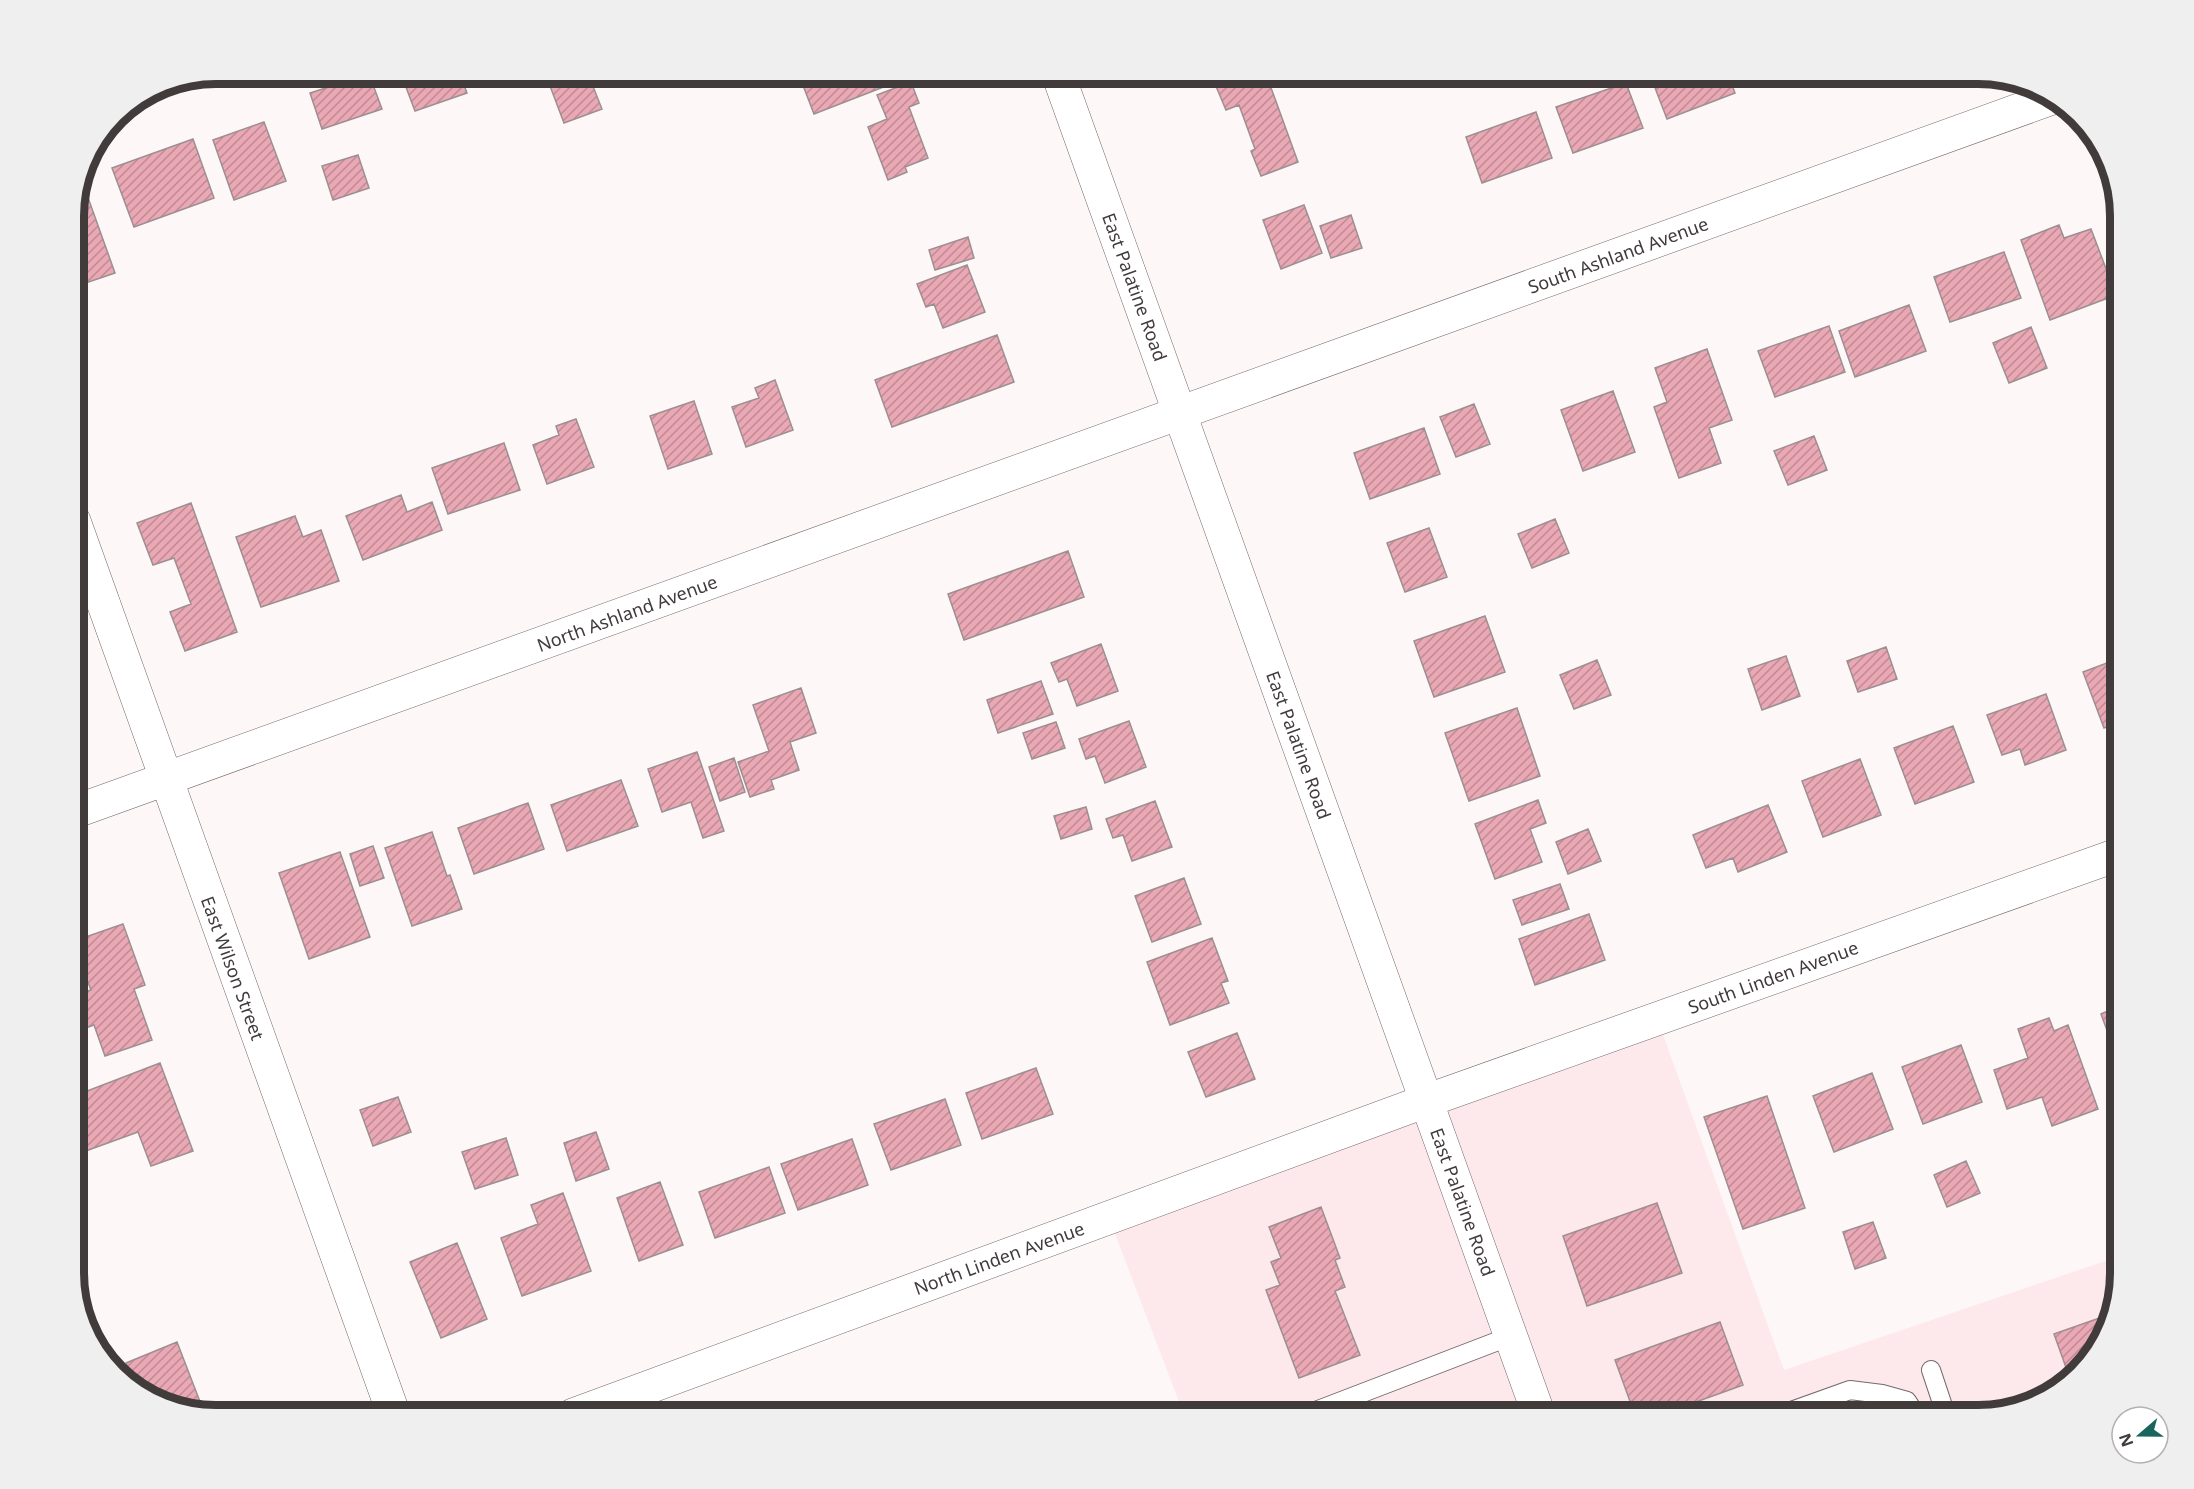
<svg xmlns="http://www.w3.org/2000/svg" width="2194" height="1489" font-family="'Noto Sans',sans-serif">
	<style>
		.built { fill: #fde9ec }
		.building { fill: url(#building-hatch); stroke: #9c8f91; stroke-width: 1.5 }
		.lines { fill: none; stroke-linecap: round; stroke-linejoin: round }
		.lane-casing { stroke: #76696b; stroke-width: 20 }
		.street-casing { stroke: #76696b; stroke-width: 34 }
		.primary-casing { stroke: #76696b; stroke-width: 34 }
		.lane { stroke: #fff; stroke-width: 18 }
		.street { stroke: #fff; stroke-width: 33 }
		.primary { stroke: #fff; stroke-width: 33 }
		.labels { text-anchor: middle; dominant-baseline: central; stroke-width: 4.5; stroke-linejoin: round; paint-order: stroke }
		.street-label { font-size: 18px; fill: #413b3c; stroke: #fff }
		.rim { fill: none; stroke: #413b3c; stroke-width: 8 }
	</style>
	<defs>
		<pattern id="building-hatch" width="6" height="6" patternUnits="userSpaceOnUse" patternTransform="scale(1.5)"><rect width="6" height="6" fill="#eaa8b4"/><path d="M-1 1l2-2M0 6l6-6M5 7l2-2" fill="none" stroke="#bf8a94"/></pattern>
	</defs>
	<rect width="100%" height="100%" fill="#fdf7f8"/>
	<path class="built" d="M1657 1018 1784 1370 2120 1256V1273L2096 1352 2041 1401 1978 1415H1184L1109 1218Z"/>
	<path class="building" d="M369 74 382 109 322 129 310 93Z
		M401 74H460L467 93 415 111Z
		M584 74H588L602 109 564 123 550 86Z
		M803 74H902L904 79 814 114 799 75Z
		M1243 74H1266L1298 162 1261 176 1251 151 1255 149 1239 105 1226 110 1215 84Z
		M1669 74H1728L1735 93 1667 119 1652 80Z
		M911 82 919 103 909 107 928 158 905 167 907 172 888 180 868 127 887 119 877 95Z
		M1626 83 1643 128 1573 153 1556 107Z
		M1536 112 1552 158 1482 183 1466 137Z
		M264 122 286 181 234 200 213 140Z
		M193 139 214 198 134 227 112 168Z
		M358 155 369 188 333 200 322 166Z
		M81 178 115 273 74 287V207Z
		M1304 205 1322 253 1281 269 1263 220Z
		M1351 215 1362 248 1331 258 1320 226Z
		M2059 225 2064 238 2091 229 2116 295 2050 320 2021 240Z
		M968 237 974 258 935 270 929 250Z
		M2004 252 2021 298 1950 322 1934 277Z
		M967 265 985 312 943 328 934 304 926 307 917 284Z
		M1909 305 1926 351 1855 377 1839 331Z
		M1829 326 1845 372 1775 397 1758 351Z
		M2031 327 2047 368 2009 383 1993 343Z
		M997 335 1014 382 892 427 875 380Z
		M1707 349 1732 420 1709 428 1721 463 1679 478 1654 407 1667 402 1655 368Z
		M775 380 793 430 746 447 732 407 759 398 755 388Z
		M1613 391 1635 452 1583 471 1561 410Z
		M694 401 712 454 668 469 650 416Z
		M1474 404 1490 444 1456 457 1440 417Z
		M576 419 594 467 547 484 533 445 559 435 556 426Z
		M1424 428 1440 474 1370 499 1354 453Z
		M1814 436 1827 470 1788 485 1774 451Z
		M504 443 520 490 448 514 432 468Z
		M401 495 407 512 432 502 442 530 363 560 346 516Z
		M191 503 237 632 185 651 170 612 191 604 174 558 153 565 137 523Z
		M295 516 303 537 321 530 339 581 261 607 236 537Z
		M1555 519 1569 553 1532 568 1518 534Z
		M1429 528 1447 577 1405 592 1387 543Z
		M1068 551 1084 597 964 640 948 594Z
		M1485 616 1505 672 1434 697 1414 641Z
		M1101 644 1118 691 1077 706 1067 679 1059 682 1051 663Z
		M1886 647 1897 679 1858 692 1847 661Z
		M1786 656 1800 696 1762 710 1748 669Z
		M2120 658V722L2104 728 2083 672Z
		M1597 660 1611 695 1574 709 1560 675Z
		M1041 681 1053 714 998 733 987 700Z
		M801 688 816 733 790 742 799 770 771 780 774 789 750 797 738 762 769 751 753 705Z
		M2046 694 2066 750 2025 765 2020 749 2002 755 1987 715Z
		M1517 708 1540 776 1469 801 1445 733Z
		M1129 721 1146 767 1105 783 1095 756 1086 759 1079 739Z
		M1056 722 1065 748 1032 759 1023 733Z
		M1953 726 1974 782 1915 804 1894 748Z
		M697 752 724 831 703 838 691 802 662 812 648 769Z
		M734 758 745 792 720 801 709 767Z
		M1860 759 1881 815 1823 837 1802 781Z
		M621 780 638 826 567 851 551 805Z
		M1538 800 1546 823 1530 829 1542 862 1495 879 1475 824Z
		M1155 801 1172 847 1132 861 1123 835 1113 838 1106 819Z
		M528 803 544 849 474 874 458 828Z
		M1768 805 1787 852 1738 872 1733 858 1706 868 1693 835Z
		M1086 807 1092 829 1061 839 1054 816Z
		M1588 829 1601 861 1568 874 1556 842Z
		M432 832 447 876 450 875 462 909 412 926 385 848Z
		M373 846 384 878 360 886 350 854Z
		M340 852 370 937 309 959 279 873Z
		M1184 878 1201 924 1152 942 1135 896Z
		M1560 884 1569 909 1522 925 1513 900Z
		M1589 914 1605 960 1535 985 1519 939Z
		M123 924 145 985 134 989 152 1040 105 1056 94 1025 80 1030 74 1011V995L91 990 84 972 74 975V941Z
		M1212 938 1228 981 1221 983 1229 1003 1170 1025 1147 962Z
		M2120 1006V1066L2101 1014Z
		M2049 1018 2054 1031 2068 1025 2098 1109 2052 1126 2042 1097 2007 1109 1994 1070 2028 1058 2018 1029Z
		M1237 1033 1255 1079 1206 1097 1188 1052Z
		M1961 1045 1982 1102 1923 1124 1902 1067Z
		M160 1063 193 1151 151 1166 138 1132 83 1152 74 1127V1096Z
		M1036 1068 1053 1114 982 1139 966 1093Z
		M1872 1073 1893 1129 1834 1152 1813 1096Z
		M1767 1096 1805 1208 1743 1229 1704 1117Z
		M398 1097 411 1132 373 1146 360 1110Z
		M945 1099 961 1145 891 1170 874 1124Z
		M596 1132 609 1169 576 1181 564 1143Z
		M506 1138 518 1175 475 1189 462 1152Z
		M852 1139 868 1185 798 1210 781 1164Z
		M1966 1161 1980 1193 1947 1207 1934 1175Z
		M769 1167 785 1213 715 1238 699 1192Z
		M660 1182 683 1245 639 1261 617 1198Z
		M563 1193 591 1271 522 1296 501 1238 538 1224 531 1205Z
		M1657 1203 1682 1273 1587 1306 1563 1236Z
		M1321 1207 1340 1258 1335 1260 1345 1287 1335 1291 1360 1355 1299 1378 1266 1290 1280 1285 1271 1262 1281 1258 1269 1227Z
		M1873 1222 1886 1258 1855 1269 1843 1232Z
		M457 1243 487 1319 441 1338 410 1262Z
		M2108 1315 2096 1352 2069 1376 2054 1334Z
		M1720 1322 1743 1385 1660 1415H1635L1615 1360Z
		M177 1342 204 1412 137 1391 126 1363Z
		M1866 1399 1872 1415H1820Z"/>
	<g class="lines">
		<defs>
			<path id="lane" d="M1931 1370 1946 1415
				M1305 1415 1511 1336
				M1780 1415 1850 1390 1882 1394 1907 1401 1916 1415"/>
			<path id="street" d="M74 521 394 1415
				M74 812 2055 97
				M573 1415 1426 1101 2120 854"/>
			<path id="primary" d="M1058 74 1539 1415"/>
		</defs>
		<use href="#lane" class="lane-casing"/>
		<use href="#street" class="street-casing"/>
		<use href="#primary" class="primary-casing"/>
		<use href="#lane" class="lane"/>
		<use href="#street" class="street"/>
		<use href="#primary" class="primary"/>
	</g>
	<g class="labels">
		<g class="street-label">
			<text transform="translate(1618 255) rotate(-20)">South Ashland Avenue</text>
			<text transform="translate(1135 287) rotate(70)">East Palatine Road</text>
			<text transform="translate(627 613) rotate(-20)">North Ashland Avenue</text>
			<text transform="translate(1299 745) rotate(70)">East Palatine Road</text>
			<text transform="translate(233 968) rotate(70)">East Wilson Street</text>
			<text transform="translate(1773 977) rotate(-20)">South Linden Avenue</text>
			<text transform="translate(1463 1202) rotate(70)">East Palatine Road</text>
			<text transform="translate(999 1258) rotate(-20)">North Linden Avenue</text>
		</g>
	</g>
	<path d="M0 0H2194V1489H0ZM216 84H1978A132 132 0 0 1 2110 216V1273A132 132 0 0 1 1978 1405H216A132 132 0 0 1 84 1273V216A132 132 0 0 1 216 84Z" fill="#f0efef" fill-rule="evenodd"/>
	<path class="rim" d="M216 84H1978A132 132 0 0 1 2110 216V1273A132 132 0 0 1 1978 1405H216A132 132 0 0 1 84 1273V216A132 132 0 0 1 216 84Z"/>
	<g transform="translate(2140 1435) rotate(250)"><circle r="28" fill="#ffffff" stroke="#b3b1b1" stroke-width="1.5"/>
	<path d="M0-4.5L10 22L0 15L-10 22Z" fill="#19645b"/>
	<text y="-9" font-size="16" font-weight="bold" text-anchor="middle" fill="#413b3c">N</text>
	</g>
</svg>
